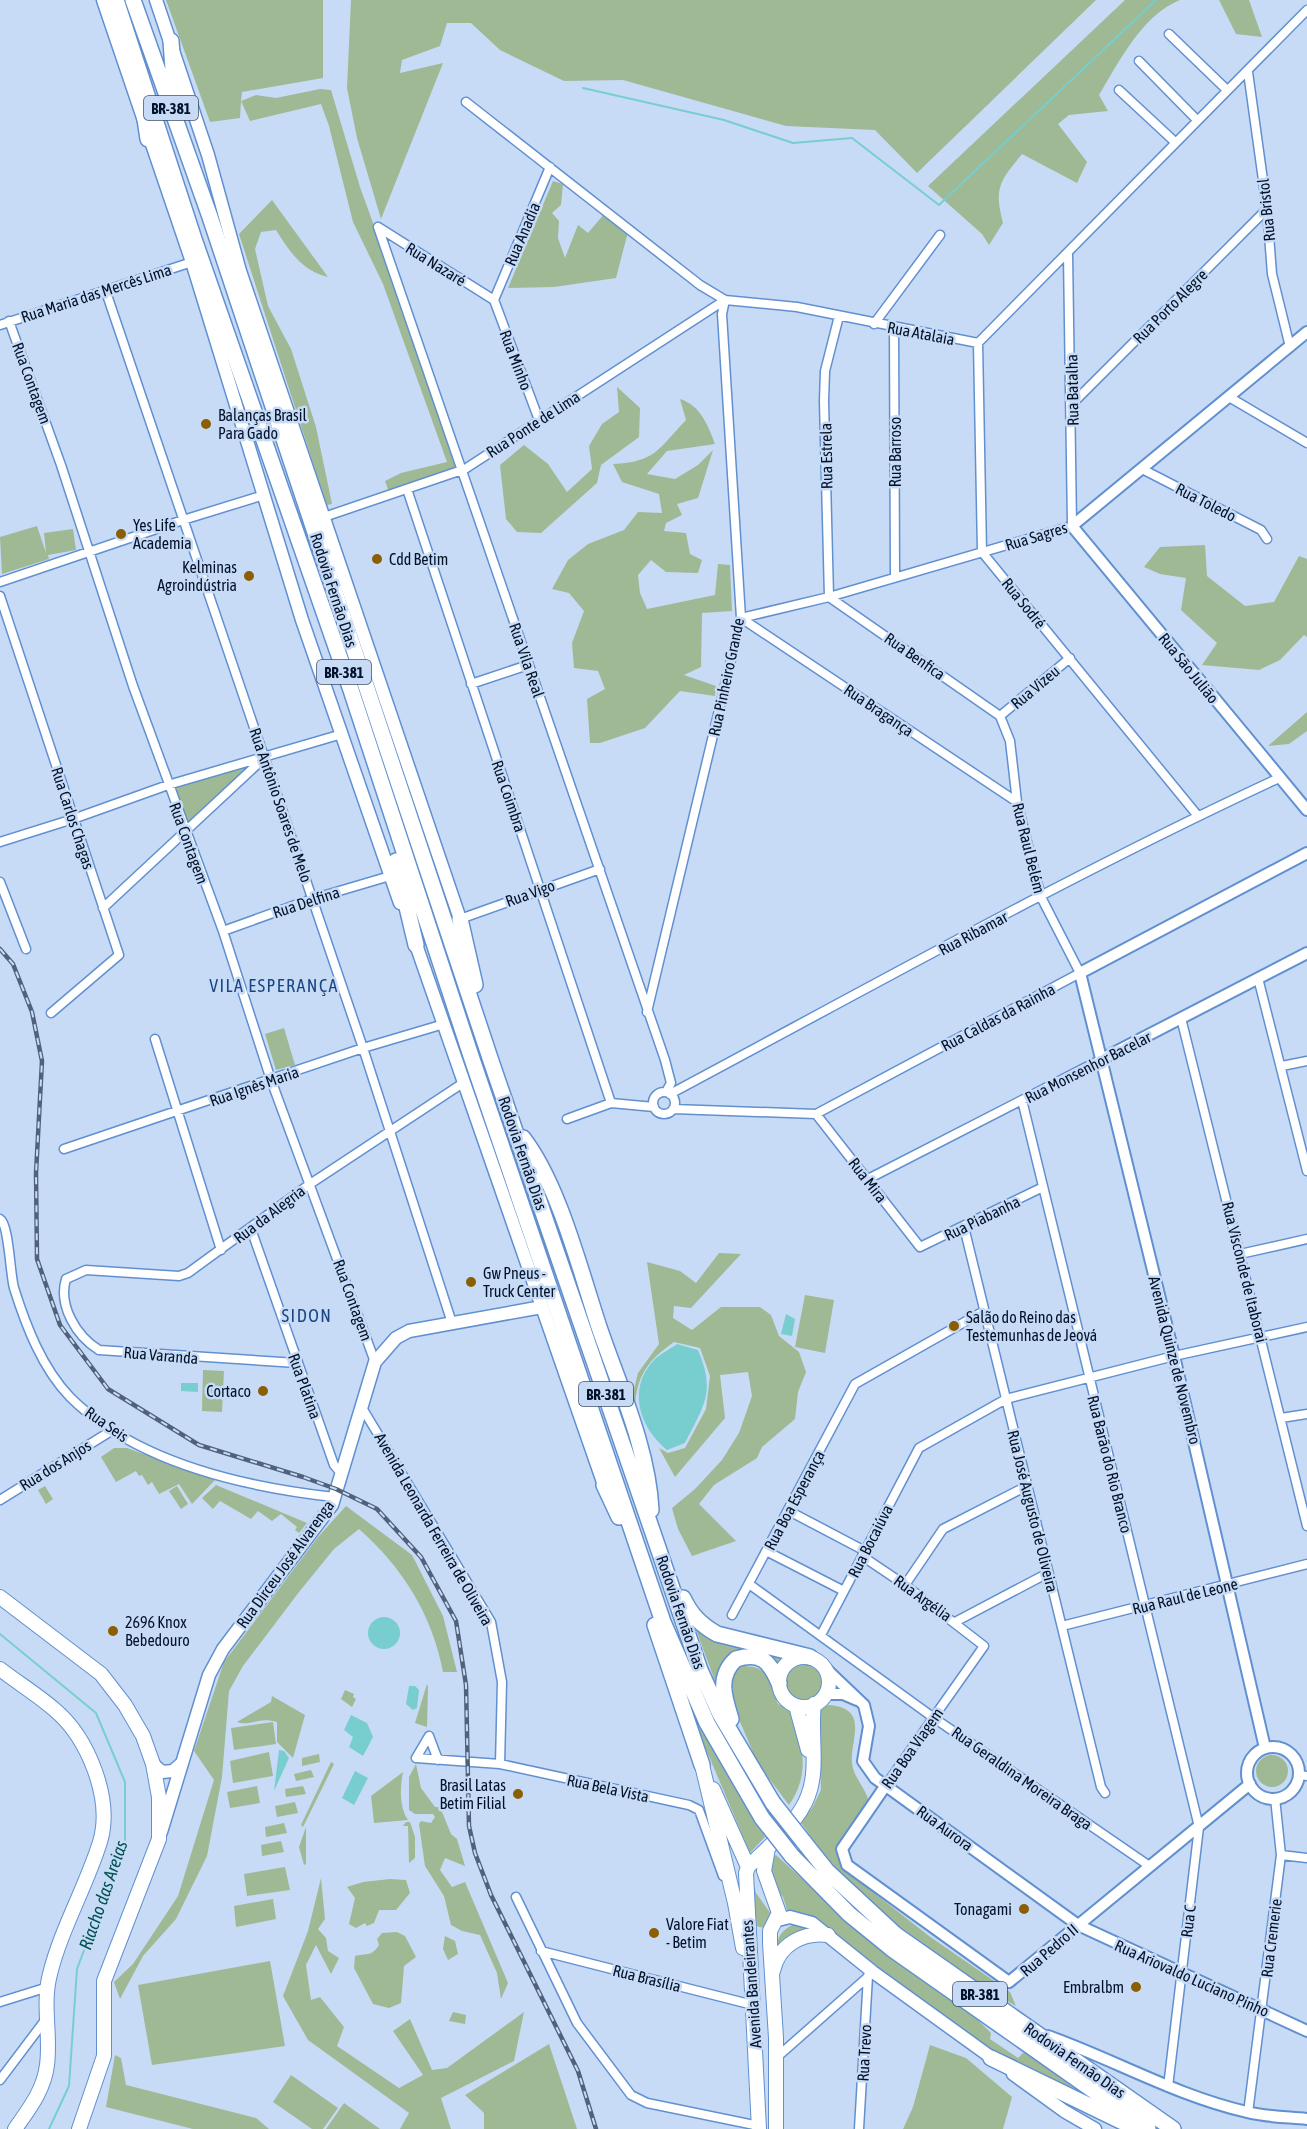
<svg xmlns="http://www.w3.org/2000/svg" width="1307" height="2129" font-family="'Asap Condensed',sans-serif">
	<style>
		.green { fill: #9fb994 }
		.water { fill: #78cece }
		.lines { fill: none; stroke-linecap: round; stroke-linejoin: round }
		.stream { stroke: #78cece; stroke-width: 2 }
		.minor-casing { stroke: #6190d0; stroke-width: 11 }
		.tertiary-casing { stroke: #6190d0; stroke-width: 14 }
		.secondary-casing { stroke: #6190d0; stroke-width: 15 }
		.primary-casing { stroke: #6190d0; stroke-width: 16 }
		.motorway-casing { stroke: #6190d0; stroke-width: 18 }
		.minor { stroke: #fff; stroke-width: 8 }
		.tertiary { stroke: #fff; stroke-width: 10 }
		.secondary { stroke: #fff; stroke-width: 12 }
		.primary { stroke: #fff; stroke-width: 14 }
		.motorway { stroke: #fff; stroke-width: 15 }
		.rail-casing { stroke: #50627b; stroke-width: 4.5 }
		.rail { stroke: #c7dbf6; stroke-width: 2; stroke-dasharray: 7; stroke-linecap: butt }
		.motorway-bridge-casing { stroke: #6190d0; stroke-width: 18; stroke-linecap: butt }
		.motorway-bridge { stroke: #fff; stroke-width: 15 }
		.poi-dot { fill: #8a5e01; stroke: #c7dbf6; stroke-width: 2 }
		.labels { text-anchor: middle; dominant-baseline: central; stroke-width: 5; stroke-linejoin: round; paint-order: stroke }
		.shield { fill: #c7dbf6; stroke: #3d4e67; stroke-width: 1.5 }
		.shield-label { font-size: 15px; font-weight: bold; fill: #02122a }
		.street-label { font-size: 16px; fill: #02122a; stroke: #c7dbf6 }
		.poi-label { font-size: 16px; fill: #02122a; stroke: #c7dbf6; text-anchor: start }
		.neighbourhood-label { font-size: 18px; letter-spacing: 1.5px; fill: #1a4680; stroke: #c7dbf6 }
		.water-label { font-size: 18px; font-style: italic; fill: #025354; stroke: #c7dbf6 }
	</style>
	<rect width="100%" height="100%" fill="#c7dbf6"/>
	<path class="green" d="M166 0H323V78L242 92 241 101 256 95 276 98 320 89 331 90 360 187 461 467 389 492 385 481 401 473 447 462 383 284 353 222 329 126 321 104 250 121 241 101 240 118 210 122Z
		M351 0H1096L917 173 875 130 786 126 623 80 564 81 500 50 471 23H447L440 46 402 60 400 73 443 63 381 219 357 138 347 88Z
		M1125 0H1180C1142 15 1119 62 1099 95L1108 111 1069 115 1058 124 1087 162 1077 183 1022 154C999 182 994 188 1003 223L989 245 982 234 928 186Z
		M1219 0H1249L1262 37 1236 34Z
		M553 181 563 184 561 205 552 213 559 221 558 238 565 258 578 225 588 233 605 213 628 232 616 278 554 287 508 288Z
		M272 200 328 277C301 270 290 252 276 230L261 232 255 249 268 306 291 349 316 427 332 504 327 505 315 469 239 234Z
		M617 387 640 408 639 437 601 465 597 483 541 533 517 532 506 519 500 465 524 445 548 464 567 492 592 469 589 446 602 424 619 412Z
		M680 399C700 405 708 425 715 444L667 451 647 474 675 479 698 465 713 450 698 498 677 504 682 515 666 523 664 531 686 533 690 554 702 560 698 573 666 572 651 560 638 575 640 593 647 609 715 595 718 564 730 565 732 611 702 613 701 667 684 675 716 686 715 696 680 691 645 728 600 743H590L587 699 605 689 598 671 574 668 572 643 584 611 569 593 552 589 568 560 588 544 624 530 638 512 662 513 659 494 622 482 613 464C656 462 658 449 686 420Z
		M37 526 46 553 44 533 73 529 76 550 48 555 49 559 2 574 0 537Z
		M1205 545 1207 576 1245 606 1274 602 1299 556 1307 559V637L1304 635 1280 660 1259 670 1202 665 1217 643 1181 610 1186 578 1160 574 1144 567 1160 547Z
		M1307 712V731L1289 744 1268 746Z
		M256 762 185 829 172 787Z
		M284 1028 295 1065 276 1070 265 1034Z
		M719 1253 741 1254 691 1308 674 1306 673 1318 692 1330 721 1307H760L771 1315 779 1336 799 1352 806 1372 798 1392 795 1419 762 1447 757 1458 714 1485 699 1504 736 1541 692 1556 678 1529 672 1508 695 1489 722 1460 739 1433 752 1396 748 1372 720 1375 725 1418 675 1477 659 1448 668 1453 685 1448 706 1409 710 1376 700 1348 674 1342C649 1359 636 1376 635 1407L631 1401 638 1373 659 1344 647 1262 680 1271 696 1283Z
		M805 1295 834 1300 825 1353 795 1347Z
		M203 1370 224 1371 222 1412 202 1411Z
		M114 1448H127L215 1480 192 1504 179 1484 159 1494 152 1482 148 1485 142 1475 139 1476 136 1471 116 1482 101 1457Z
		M216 1485 307 1523 299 1533 295 1530 297 1527 281 1514 272 1521 258 1511 251 1519 220 1501 213 1509 202 1498Z
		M45 1486 53 1499 46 1504 38 1490Z
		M177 1486 188 1504 181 1509 169 1491Z
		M346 1506 412 1555 443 1616 457 1672H443C432 1614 402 1567 359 1529L334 1549 299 1592 243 1666 229 1691 222 1777 207 1856 176 1919 143 1956 120 1999 114 1982 133 1964 178 1896 214 1780 194 1751 224 1662 318 1537Z
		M694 1624 787 1653 777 1664 747 1651 719 1692Z
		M786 1683a18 18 0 1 1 36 0a18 18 0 1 1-36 0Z
		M675 1666 727 1775 765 1837 750 1853 689 1709Z
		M741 1666C771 1666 768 1679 778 1704L793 1711C802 1747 811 1773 789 1805L758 1764 738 1717 728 1687 732 1674Z
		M427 1684 428 1687 427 1727 415 1723Z
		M345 1690 354 1694 353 1697 356 1699 352 1707 341 1699Z
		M272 1696 305 1715 293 1758 277 1742V1722C259 1716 250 1727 237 1722L271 1702Z
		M828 1705C874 1708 846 1745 853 1768 856 1780 866 1789 869 1802L838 1851 846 1871 929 1936 1010 1992 1016 2006C936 1962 851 1899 800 1821L812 1808 821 1790 818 1712Z
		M273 1722 276 1744 234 1750 231 1728Z
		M269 1752 273 1776 233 1783 230 1761Z
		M319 1754 320 1762 302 1766V1758Z
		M1256 1771a16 16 0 1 1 32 0a16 16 0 1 1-32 0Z
		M331 1762 334 1764 303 1827 301 1825Z
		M416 1764 421 1788 435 1807H440L451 1834 457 1839 465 1866 445 1858 440 1870 452 1887 465 1882 508 1983 501 1999 497 1973 480 1935 462 1931 451 1925 444 1896 425 1866 419 1824 421 1821 431 1823 435 1817 433 1814H415L409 1810V1777Z
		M311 1770 314 1777 296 1781 294 1774Z
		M403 1772C400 1787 399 1807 408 1820L374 1823 371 1796Z
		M257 1786 260 1803 230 1808 227 1792Z
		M303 1786 306 1794 286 1797 285 1789Z
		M295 1802 298 1813 277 1817 275 1806Z
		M406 1822H410L415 1837V1858L409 1863 408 1826H403Z
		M284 1823 287 1833 266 1837 265 1827Z
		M306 1827V1864L304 1865 299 1847Z
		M281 1841 284 1852 262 1856 261 1845Z
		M776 1855 862 1933 973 2015 991 2033 990 2039 1018 2058 1024 2052 1096 2104 990 2051 894 1981 818 1920 788 1913 783 1897 770 1881 771 1858Z
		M285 1867 290 1890 247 1896 244 1874Z
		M752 1877 756 1893 771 1914 764 1928 756 1926Z
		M321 1878 325 1919 318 1929 326 1938 328 1951 339 1958 331 1974 316 1945 306 1965 311 2000 320 1997 344 2027 337 2046 399 2088 423 2075 393 2031 410 2019 432 2070 447 2068 524 2012 514 2061 441 2098 451 2129H400L409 2113 308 2040 283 1996 308 1931Z
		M390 1879 406 1880 410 1893 396 1910H379L374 1923 367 1926 365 1923 356 1928 349 1924 355 1898 347 1887 363 1882Z
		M273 1899 276 1919 236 1927 234 1906Z
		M796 1923 807 1929 777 1949C777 1934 784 1929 796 1923Z
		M397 1932 405 1936 416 1957 404 1966 401 2003 389 2008 373 2004 354 1968 355 1956C366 1953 372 1957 379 1945L377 1939 382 1933Z
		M445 1936 455 1941 458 1954 448 1960 443 1949Z
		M270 1961 285 2046 152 2065 138 1985Z
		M453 2012 466 2015 465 2024 449 2021Z
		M549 2044 577 2129H484V2113L465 2095Z
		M930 2045 966 2058 1012 2097 1003 2129H903L913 2107Z
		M115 2055 121 2058 126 2085 256 2118 269 2129H193L106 2107Z
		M291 2075 338 2108 323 2129H312L273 2102Z
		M344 2103 380 2129H326Z"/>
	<path class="water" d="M786 1314 795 1319 792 1336 781 1334Z
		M677 1344 698 1350C716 1392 704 1405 685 1443L667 1450C639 1427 627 1389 654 1360 660 1354 670 1349 677 1344Z
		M181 1383H198V1392L181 1391Z
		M368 1633a16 16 0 1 1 32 0a16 16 0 1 1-32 0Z
		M409 1686H415L419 1690 417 1708 413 1710 406 1704Z
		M351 1715 367 1723 373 1737 363 1756 349 1747 353 1737 344 1730Z
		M279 1750 284 1751 289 1758 274 1791Z
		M355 1771 368 1778 354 1805 342 1798Z"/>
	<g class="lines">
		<path class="stream" d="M583 88 724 120 793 143 852 138 939 205 1156 0
			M0 1634 96 1713 125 1782V1841L77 1969 69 2086 49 2129"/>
		<defs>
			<path id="minor" d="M1169 34 1227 90
				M1139 61 1197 120
				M1248 72 1267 209 1272 274 1290 347
				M1119 90 1175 142
				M466 102 700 285 725 300 797 307 978 343 1307 10
				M378 227 665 1060 671 1083 666 1092
				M378 227 494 300
				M105 289 363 1048 452 1323
				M494 300 550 167
				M494 300 539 420
				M839 316 825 371 824 401 829 597 1000 716
				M9 321 61 465 133 686 223 931 271 1080 375 1362
				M874 324 940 235
				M0 325 192 262
				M894 327 895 577
				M978 343 982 552 1198 816
				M1229 397 1307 443
				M1072 404 1267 209
				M1142 469 1261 530 1267 539
				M407 489 611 1103
				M324 517 465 469 725 300
				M0 582 183 520 264 495
				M0 596 119 955 51 1013
				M741 618 829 597 1072 526 1068 254
				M741 618 1017 802
				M471 684 528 665
				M1000 716 1070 658
				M0 842 73 819 168 785 342 734
				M0 882 26 949
				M103 908 263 759
				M460 919 600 869
				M223 931 312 899 390 876
				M1258 978 1307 1171
				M647 1012 741 618 722 314 725 300
				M1181 1018 1307 1526
				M155 1039 221 1250
				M1282 1066 1307 1061
				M653 1103a11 11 0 1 1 22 0a11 11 0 1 1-22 0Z
				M670 1094C872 986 1072 874 1279 778
				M1022 1100 1199 1827 1168 2087
				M673 1109 816 1114 1080 973 1041 897 1017 802 1010 741 1000 716
				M816 1114 920 1247 1043 1187
				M567 1119 611 1103 654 1107
				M64 1149 363 1048 444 1024
				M868 1179 1102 1059
				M0 1219C9 1224 10 1274 14 1288 26 1326 42 1368 70 1397 136 1463 244 1487 334 1497
				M964 1227 1101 1787 1105 1793
				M251 1229 334 1465 341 1473
				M1240 1254 1307 1239
				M297 1363 99 1350C76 1336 58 1305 66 1279L86 1270 179 1276 188 1273 310 1184 463 1083
				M361 1406 491 1622 502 1682 500 1764
				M1281 1418 1307 1414
				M0 1500 111 1431
				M789 1511 865 1551
				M766 1551 844 1591
				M862 1556 905 1585 984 1646 886 1785
				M749 1584 934 1718 1148 1865
				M905 1585 943 1529 1027 1486
				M732 1615 855 1384 984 1311
				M955 1622 1048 1573
				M1062 1626 1307 1564
				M821 1635 919 1448 1006 1399 1174 1356 1307 1327
				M438 1760 429 1736 416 1758 500 1764 689 1805 699 1810 723 1876
				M1299 1775 1307 1776
				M1281 1855 1307 1858
				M516 1897 577 2023 631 2095 647 2103 759 2126
				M541 1951 753 2005
				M0 2002 48 1987
				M776 2058 870 1975
				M0 2080 46 2019
				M1248 2113 1281 1855 1275 1798
				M859 2129 868 1976"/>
			<path id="tertiary" d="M1307 332 1072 526 1307 810
				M1102 1059 1307 953
				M822 1665 864 1705 869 1726 863 1761 875 1778 1078 1925 1307 2031
				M826 1694H843L857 1700
				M1247 1773a26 26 0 1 1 52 0a26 26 0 1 1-52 0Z
				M1265 1748 1174 1356 1080 973 1307 853
				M886 1785 842 1849 847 1865 1009 1982 1250 1784
				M1048 2036C1115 2060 1177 2096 1247 2112 1266 2117 1287 2117 1307 2119"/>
			<path id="secondary" d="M103 0 192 262 302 620 400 903
				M156 0 208 155 240 271 460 919
				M413 936 604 1485
				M153 1764 162 1772 173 1771 182 1763
				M161 1832 209 1675 223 1649 332 1505 375 1362 396 1338 409 1331 542 1307
				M778 1920 790 1917 812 1923 873 1972 999 2063
				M1013 2074 1064 2111 1095 2129"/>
			<path id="primary" d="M0 1597 101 1674 125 1705 143 1736 153 1764 159 1797V1839L104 1981V2056L79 2129
				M779 1682a25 25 0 1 1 50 0a25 25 0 1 1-50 0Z
				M0 1669C18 1683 38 1695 55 1710 88 1738 113 1799 100 1842 86 1887 61 1929 50 1974 42 2004 51 2035 47 2065 44 2090 29 2109 15 2129
				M796 1706 808 1750
				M702 1765 735 1903 743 1948
				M713 1789 748 1867
				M768 1848 764 1871 779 1913 770 1931V1943L776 2038V2129
				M773 1971C779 1944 803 1932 828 1935
				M759 2129 746 1873 748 1867C768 1847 798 1823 808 1796 819 1768 810 1734 814 1704"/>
			<path id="motorway" d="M116 0 194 239 351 690 471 1056 663 1622 707 1723 762 1818
				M133 0 210 217 491 1061 700 1670 720 1714 773 1803
				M171 41 174 83 180 107
				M143 106 148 139
				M396 861 416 945
				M460 919 475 985
				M523 1138C559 1185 580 1270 599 1327 619 1386 648 1448 651 1510
				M604 1485 619 1517
				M683 1598C691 1615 701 1625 717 1634L810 1657
				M655 1625 702 1765
				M731 1719C724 1697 717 1676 736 1659 761 1651 770 1662 779 1683
				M803 1841 827 1871 896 1935 1173 2129
				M792 1856 849 1914 892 1949 1148 2129
				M991 2058 1129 2125"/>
		</defs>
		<use href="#minor" class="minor-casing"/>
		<use href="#tertiary" class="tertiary-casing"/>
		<use href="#secondary" class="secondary-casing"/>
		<use href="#primary" class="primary-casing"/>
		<use href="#motorway" class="motorway-casing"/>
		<use href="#minor" class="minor"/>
		<use href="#tertiary" class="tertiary"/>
		<use href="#secondary" class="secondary"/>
		<use href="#primary" class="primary"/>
		<use href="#motorway" class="motorway"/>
		<defs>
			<path id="rail" d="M0 949 13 964 32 1012 42 1061 36 1173 37 1259 60 1325 108 1389 199 1445 303 1477 336 1489 377 1509 421 1557 456 1621 466 1685 469 1826 475 1853 491 1895 578 2071 596 2129"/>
		</defs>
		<use href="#rail" class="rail-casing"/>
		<use href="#rail" class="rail"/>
		<defs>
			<path id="motorway-bridge" d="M773 1803 803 1841
				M762 1818 792 1856"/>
		</defs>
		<use href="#motorway-bridge" class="motorway-bridge-casing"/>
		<use href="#motorway-bridge" class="motorway-bridge"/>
	</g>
	<g class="poi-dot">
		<circle cx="206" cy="424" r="6"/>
		<circle cx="121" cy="534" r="6"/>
		<circle cx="377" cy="559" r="6"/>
		<circle cx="249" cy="576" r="6"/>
		<circle cx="471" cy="1282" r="6"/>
		<circle cx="954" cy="1326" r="6"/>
		<circle cx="263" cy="1391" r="6"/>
		<circle cx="113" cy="1631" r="6"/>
		<circle cx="518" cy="1794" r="6"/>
		<circle cx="1024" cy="1909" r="6"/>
		<circle cx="654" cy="1933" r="6"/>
		<circle cx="1136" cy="1987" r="6"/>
	</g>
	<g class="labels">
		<g class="shield">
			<rect x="144" y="96" width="54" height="24" rx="4.5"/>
			<rect x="317" y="660" width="54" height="24" rx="4.5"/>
			<rect x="579" y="1382" width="54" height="24" rx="4.5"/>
			<rect x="953" y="1982" width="54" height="24" rx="4.5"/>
		</g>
		<g class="shield-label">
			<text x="171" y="108">BR-381</text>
			<text x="344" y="672">BR-381</text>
			<text x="606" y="1394">BR-381</text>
			<text x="980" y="1994">BR-381</text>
		</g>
		<g class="street-label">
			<text transform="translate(1266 210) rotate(-96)">Rua Bristol</text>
			<text transform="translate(522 234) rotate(-67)">Rua Anadia</text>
			<text transform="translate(436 264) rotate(32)">Rua Nazaré</text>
			<text transform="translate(96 293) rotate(-18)">Rua Maria das Mercês Lima</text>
			<text transform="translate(1170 306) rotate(-45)">Rua Porto Alegre</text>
			<text transform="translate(921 333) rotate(11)">Rua Atalaia</text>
			<text transform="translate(516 360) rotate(69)">Rua Minho</text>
			<text transform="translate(32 383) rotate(70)">Rua Contagem</text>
			<text transform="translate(1072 390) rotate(-91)">Rua Batalha</text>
			<text transform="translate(533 424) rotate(-33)">Rua Ponte de Lima</text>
			<text transform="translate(895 452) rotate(-90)">Rua Barroso</text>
			<text transform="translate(826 456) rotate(-91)">Rua Estrela</text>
			<text transform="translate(1206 502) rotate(27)">Rua Toledo</text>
			<text transform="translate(1036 536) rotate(-17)">Rua Sagres</text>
			<text transform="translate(334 590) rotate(72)">Rodovia Fernão Dias</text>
			<text transform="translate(1024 603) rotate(51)">Rua Sodré</text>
			<text transform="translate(915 656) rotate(35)">Rua Benfica</text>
			<text transform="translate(527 660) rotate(71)">Rua Vila Real</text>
			<text transform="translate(1189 668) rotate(51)">Rua São Julião</text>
			<text transform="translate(726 677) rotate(-78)">Rua Pinheiro Grande</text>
			<text transform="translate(1035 687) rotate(-40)">Rua Vizeu</text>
			<text transform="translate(879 710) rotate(34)">Rua Bragança</text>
			<text transform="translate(509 796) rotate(71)">Rua Coimbra</text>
			<text transform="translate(281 805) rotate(71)">Rua Antônio Soares de Melo</text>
			<text transform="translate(73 818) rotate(72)">Rua Carlos Chagas</text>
			<text transform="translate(189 843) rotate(70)">Rua Contagem</text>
			<text transform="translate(1029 848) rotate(76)">Rua Raul Belém</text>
			<text transform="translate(530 893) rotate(-20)">Rua Vigo</text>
			<text transform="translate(306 902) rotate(-18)">Rua Delfina</text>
			<text transform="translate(973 933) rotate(-28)">Rua Ribamar</text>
			<text transform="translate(998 1017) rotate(-28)">Rua Caldas da Rainha</text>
			<text transform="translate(1088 1067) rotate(-27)">Rua Monsenhor Bacelar</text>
			<text transform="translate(254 1086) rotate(-19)">Rua Ignês Maria</text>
			<text transform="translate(523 1153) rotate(71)">Rodovia Fernão Dias</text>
			<text transform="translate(868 1180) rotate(52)">Rua Mira</text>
			<text transform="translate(269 1214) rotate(-37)">Rua da Alegria</text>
			<text transform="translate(982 1218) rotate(-26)">Rua Piabanha</text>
			<text transform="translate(1245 1272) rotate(76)">Rua Visconde de Itaborai</text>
			<text transform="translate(353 1300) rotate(70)">Rua Contagem</text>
			<text transform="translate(161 1355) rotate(5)">Rua Varanda</text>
			<text transform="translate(1175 1360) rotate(76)">Avenida Quinze de Novembro</text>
			<text transform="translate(305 1386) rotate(70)">Rua Platina</text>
			<text transform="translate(107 1424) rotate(35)">Rua Seis</text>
			<text transform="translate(1110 1464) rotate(76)">Rua Barão do Rio Branco</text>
			<text transform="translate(55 1465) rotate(-32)">Rua dos Anjos</text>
			<text transform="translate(794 1500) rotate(-62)">Rua Boa Esperança</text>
			<text transform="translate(1033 1511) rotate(76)">Rua José Augusto de Oliveira</text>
			<text transform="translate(434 1529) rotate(60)">Avenida Leonarda Ferreira de Oliveira</text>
			<text transform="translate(870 1541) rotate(-63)">Rua Bocaiúva</text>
			<text transform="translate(285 1564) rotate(-54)">Rua Dirceu José Alvarenga</text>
			<text transform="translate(1185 1596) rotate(-14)">Rua Raul de Leone</text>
			<text transform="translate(923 1598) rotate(36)">Rua Argélia</text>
			<text transform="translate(681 1612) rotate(71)">Rodovia Fernão Dias</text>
			<text transform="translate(912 1748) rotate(-55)">Rua Boa Viagem</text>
			<text transform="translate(1022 1778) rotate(35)">Rua Geraldina Moreira Braga</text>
			<text transform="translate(608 1788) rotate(12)">Rua Bela Vista</text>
			<text transform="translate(945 1828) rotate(36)">Rua Aurora</text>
			<text transform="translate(1188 1921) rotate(-83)">Rua C</text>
			<text transform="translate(1271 1938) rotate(-83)">Rua Cremerie</text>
			<text transform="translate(1049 1950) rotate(-41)">Rua Pedro II</text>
			<text transform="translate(647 1978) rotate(14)">Rua Brasília</text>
			<text transform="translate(1192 1978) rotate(24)">Rua Ariovaldo Luciano Pinho</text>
			<text transform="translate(751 1984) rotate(-94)">Avenida Bandeirantes</text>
			<text transform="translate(864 2053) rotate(-87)">Rua Trevo</text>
			<text transform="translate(1075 2060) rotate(35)">Rodovia Fernão Dias</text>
		</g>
		<g class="poi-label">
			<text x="218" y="415">Balanças Brasil<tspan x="218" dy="18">Para Gado</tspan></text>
			<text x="133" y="525">Yes Life<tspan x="133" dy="18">Academia</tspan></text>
			<text x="389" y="559">Cdd Betim</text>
			<text x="237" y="567" text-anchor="end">Kelminas<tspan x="237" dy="18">Agroindústria</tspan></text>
			<text x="483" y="1273">Gw Pneus -<tspan x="483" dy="18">Truck Center</tspan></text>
			<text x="966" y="1317">Salão do Reino das<tspan x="966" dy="18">Testemunhas de Jeová</tspan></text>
			<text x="251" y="1391" text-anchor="end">Cortaco</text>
			<text x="125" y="1622">2696 Knox<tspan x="125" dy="18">Bebedouro</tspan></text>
			<text x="506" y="1785" text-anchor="end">Brasil Latas<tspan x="506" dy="18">Betim Filial</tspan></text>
			<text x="1012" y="1909" text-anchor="end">Tonagami</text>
			<text x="666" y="1924">Valore Fiat<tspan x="666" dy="18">- Betim</tspan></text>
			<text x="1124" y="1987" text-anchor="end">Embralbm</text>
		</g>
		<g class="neighbourhood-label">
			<text x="274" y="985">VILA ESPERANÇA</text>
			<text x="307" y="1315">SIDON</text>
		</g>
		<g class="water-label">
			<text transform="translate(103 1895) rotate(-71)">Riacho das Areias</text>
		</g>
	</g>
</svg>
